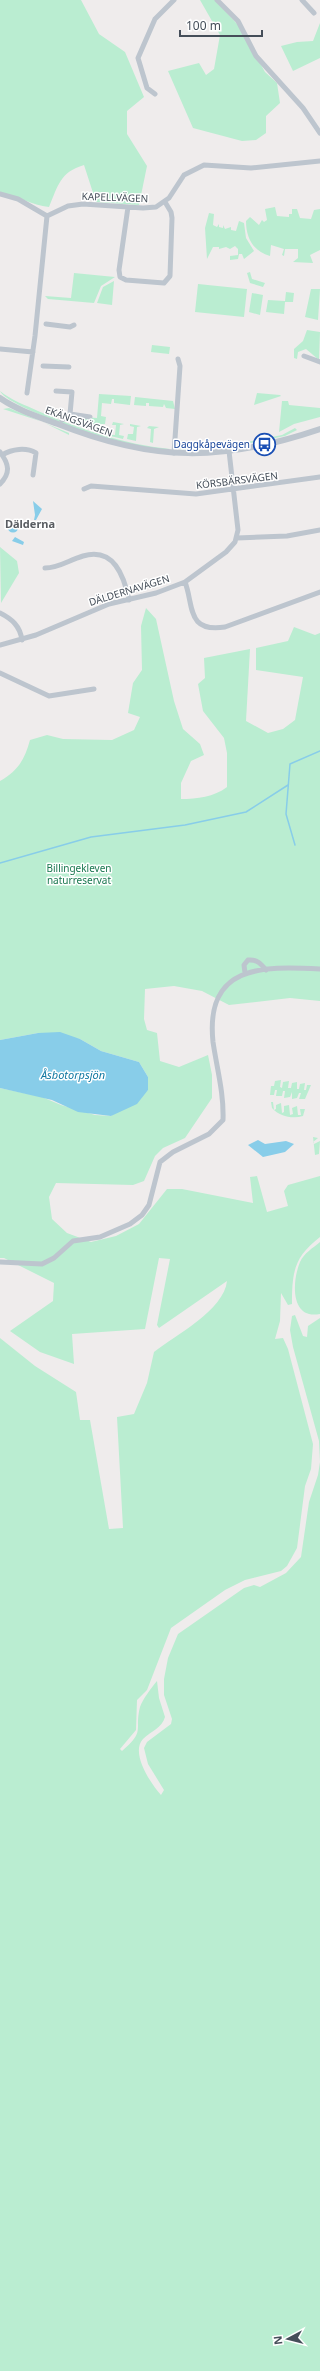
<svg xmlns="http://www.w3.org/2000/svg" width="320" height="2371" font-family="'Noto Sans',sans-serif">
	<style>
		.green { fill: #baedd1 }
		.water { fill: #88cde9 }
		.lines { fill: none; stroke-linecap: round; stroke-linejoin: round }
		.stream { stroke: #88cde9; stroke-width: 1.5 }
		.minor { stroke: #bdc5ce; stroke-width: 5 }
		.tertiary { stroke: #bdc5ce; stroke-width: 6 }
		.labels { text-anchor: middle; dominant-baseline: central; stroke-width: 3; stroke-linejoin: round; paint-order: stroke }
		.street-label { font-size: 10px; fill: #454e59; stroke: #fff }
		.transit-label { font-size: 10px; fill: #164399; stroke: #fff; text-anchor: end }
		.park-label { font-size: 10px; fill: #18774f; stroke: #fff }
		.neighbourhood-label { font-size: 11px; font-weight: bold; fill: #595c61; stroke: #fff }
		.water-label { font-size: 11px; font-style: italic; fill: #1078a1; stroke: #fff }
	</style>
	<rect width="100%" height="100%" fill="#efecec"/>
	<path class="green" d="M0 0H81L99 34 125 52 144 97 127 111V134L147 166 139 205 96 202 84 165C60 172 58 186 49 207 32 205 17 196 0 192Z
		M200 0H215L239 26 265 72 277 83 280 103 266 116V133L256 140 242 141 193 128 168 71 199 63 206 75 214 69 220 35Z
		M320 23V58L293 71 281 46 297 42 313 41Z
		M275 207 277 216 289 217V214H292V209H297L300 218 311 219 314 210 320 209V250L310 255 313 263 293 262 298 258V249H285L284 256 282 255 284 249 271 245 270 256C253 251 246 238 246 221L250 217 259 225 262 220 264 222 267 220 265 209Z
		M209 213 214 214 213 225 217 227 219 224V227L223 228V225L225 229 231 227V230L236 231 239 221 244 223 246 238 254 251 244 259 242 254H239L238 259 230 260V256L238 255V249L235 246 230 249 226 247 219 249V247H213L207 259 205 228Z
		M250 272 252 279 265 283 263 287 250 283 247 273Z
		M74 273 115 277 101 286 94 303 48 299 45 296 71 298Z
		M114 281 112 305 97 303 103 287Z
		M198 284 247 289 244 317 195 312Z
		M311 289H320L318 320 305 317Z
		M286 292 294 293 293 302H285L284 314 266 312 268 300 285 301Z
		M252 293 263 295 260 315 249 312Z
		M307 330 320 332 319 360 306 349 298 352 297 359 294 358V349L303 341Z
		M152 345 170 347 169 354 151 352Z
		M0 391C11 400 25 405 38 411 82 430 123 444 170 449L168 450C155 448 142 447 129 445 109 441 7 407 0 391Z
		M257 393 280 395 281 396 254 405Z
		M99 394 131 396 130 405 114 403V399H112L111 404 102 403 101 416 106 417 105 424H102L101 431 67 420 69 416 97 418Z
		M135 397 173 401 175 409 166 408 164 404 163 407 149 406V403H146V406L134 405Z
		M282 401H288L289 405 320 408V417L294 424 279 432Z
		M9 408 69 433V435L43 422 3 409Z
		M113 422 124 424 120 425 119 435 124 436 123 439 102 434 115 435 116 425H112Z
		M130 424 141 426 137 427 136 441 127 439 128 434H133L134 427 130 426Z
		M149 426 159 427 154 429 153 443 150 442 151 429 147 428Z
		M295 428 297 430 285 436 241 445 242 443 282 435Z
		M235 444 237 446 193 450 178 449Z
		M0 547 17 561 19 573 1 603Z
		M146 608 156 619 174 701 183 729 200 744 204 755 191 761 181 783V799C197 799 214 797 227 787V753L224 738 203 711 198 684 205 678 204 658 250 649 246 721 268 733 283 729 295 720 303 677 256 670V648L288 641 294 627 315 635 320 633V1001L290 998 229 1005 202 991 174 986 145 989 144 1019 147 1030 157 1033 160 1061 179 1067 208 1055 212 1075V1098L185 1138 163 1148 155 1156 144 1181 133 1185 56 1183 49 1197 52 1219 67 1233 91 1242 116 1236 139 1224 167 1189H182L253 1203 250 1177 257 1176 267 1212 288 1206 284 1191 288 1185 320 1176V1237C294 1257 292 1272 292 1304L288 1305 281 1293 280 1321 275 1339 283 1338 288 1349 313 1444 311 1469 305 1486 297 1548 287 1566 281 1571 245 1580 225 1590 171 1628 147 1690 137 1700 136 1730 120 1749 122 1751C146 1730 134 1731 140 1707 143 1699 151 1688 157 1681L159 1698 165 1717C162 1728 151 1731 143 1739 130 1753 151 1784 161 1795L164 1790 148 1764 144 1748 147 1742 171 1724 172 1719 164 1695V1679L168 1658 178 1634 244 1588 254 1585 260 1587 286 1573 301 1557 309 1502 318 1475 320 1462 319 1441 293 1347 290 1330 292 1316 295 1315 303 1336 307 1337 308 1326 320 1318V2371H0V1338L35 1366 76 1392 80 1420H90L109 1529 123 1528 117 1417 134 1414 147 1383 154 1352C176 1335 224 1310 227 1281L159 1328 157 1325 170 1259 159 1258 145 1329 72 1334 74 1364 40 1352 10 1331 53 1301 54 1283 4 1258H0V1088L42 1097 61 1105 95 1115 111 1116 148 1090V1077L139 1062 101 1051 80 1039 38 1033 0 1040V781C18 771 25 759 30 740L47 735 63 739 112 740 134 730 140 717 128 713 133 683 142 670 141 626Z
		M281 1080 280 1087 282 1088 283 1082 289 1081 288 1088H291L292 1083 297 1082V1089H299L300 1084 305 1083 304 1090H306L307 1085H311L305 1099H299L301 1093H299L297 1098 292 1099V1092L290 1097 284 1098 285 1091H283L282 1096H276L277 1090H275L274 1095H270L271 1086H274L275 1081Z
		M271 1102H273L274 1110 276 1109V1105L281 1103 282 1113 284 1112V1106L289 1105 290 1115 293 1114 292 1108 297 1106 298 1115H301L300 1109H305L303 1116C293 1119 280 1117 272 1108Z
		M313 1137 318 1138 313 1142 314 1144 320 1141 319 1154 315 1155Z
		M320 1242V1314C290 1320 292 1281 300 1262 304 1253 313 1248 320 1242Z"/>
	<path class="water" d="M33 501 42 509 36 520H34L35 515Z
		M7.5 527a5.5 5.5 0 1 1 11 0a5.5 5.5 0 1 1-11 0Z
		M15 537 24 542 23 545 12 541Z
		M60 1032 80 1039 101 1051 139 1062 148 1077V1090L137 1104 111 1116 78 1112 52 1100 0 1088V1040L38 1033Z
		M258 1140 265 1144 286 1141 294 1144 285 1152 263 1157 248 1145Z"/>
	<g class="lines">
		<path class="stream" d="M295 845 286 814 290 764 320 751
			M0 863 91 837 185 825 246 812 288 785"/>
		<path class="minor" d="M217 0 238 21 256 56 303 108 320 133
			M302 0 314 13
			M155 94 147 88 138 58 155 19 174 0
			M0 194 18 199 47 216
			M128 207 119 270 120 277 126 280 164 283 170 276 172 218 171 212 165 202
			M46 324 70 327 74 325
			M0 349 33 352
			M304 356 320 362
			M43 366 69 367
			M56 391 72 392 70 414
			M27 393 35 336 47 216 68 206 83 204 143 208 156 207 169 198 184 175 204 165 251 168 320 161
			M62 420 70 414 90 417
			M0 452C9 464 11 473 0 484
			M174 453 180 366 178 359
			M2 455C12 449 26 447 36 453L33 475
			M84 489 91 486 196 494 320 477
			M237 538 287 536 320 530
			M45 568C59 568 69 560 83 556 114 547 124 576 129 600
			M185 582C194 605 186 633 225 627L320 592
			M0 613C12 619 20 626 22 640
			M0 645 36 635 109 604 156 593 185 582 226 552 235 542 238 530 229 451
			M0 673 49 696 94 689
			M245 973 244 965 248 960C257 959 261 964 266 970
			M0 1262 42 1264 54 1258 73 1241 100 1237 130 1224 142 1215 149 1205 160 1162 173 1152 209 1134 223 1120C224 1093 217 1069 213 1042 205 965 261 966 320 969"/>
		<path class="tertiary" d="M0 398C17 410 39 417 58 424 153 462 223 462 320 429"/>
	</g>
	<defs>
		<symbol id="bus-ring" viewBox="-11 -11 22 22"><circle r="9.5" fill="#fff" stroke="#1a4fb4" stroke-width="1.5"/><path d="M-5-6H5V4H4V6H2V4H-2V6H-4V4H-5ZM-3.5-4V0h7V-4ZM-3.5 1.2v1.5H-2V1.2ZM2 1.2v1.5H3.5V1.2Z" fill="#1a4fb4"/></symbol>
	</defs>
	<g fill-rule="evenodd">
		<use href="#bus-ring" x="252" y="432" width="25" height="25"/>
	</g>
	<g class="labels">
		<g class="street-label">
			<text transform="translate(115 197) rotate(2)">KAPELLVÄGEN</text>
			<text transform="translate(79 421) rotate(20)">EKÄNGSVÄGEN</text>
			<text transform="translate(237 480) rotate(-7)">KÖRSBÄRSVÄGEN</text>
			<text transform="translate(129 590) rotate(-17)">DÄLDERNAVÄGEN</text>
		</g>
		<g class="transit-label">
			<text x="250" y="444">Daggkåpevägen</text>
		</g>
		<g class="park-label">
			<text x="79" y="868">Billingekleven<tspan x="79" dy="12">naturreservat</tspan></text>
		</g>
		<g class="neighbourhood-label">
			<text x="30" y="523">Dälderna</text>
		</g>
		<g class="water-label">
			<text x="73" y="1074">Åsbotorpsjön</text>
		</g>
	</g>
	<g transform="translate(288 2339) rotate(263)" stroke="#ffffff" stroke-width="3" paint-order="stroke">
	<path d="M0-3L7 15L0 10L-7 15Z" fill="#454e59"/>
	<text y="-6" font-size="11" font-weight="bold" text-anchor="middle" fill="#454e59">N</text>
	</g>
	<path d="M180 30v6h82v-6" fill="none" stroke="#454e59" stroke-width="2"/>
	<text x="186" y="30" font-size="12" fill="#454e59" stroke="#ffffff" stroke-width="3" paint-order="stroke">100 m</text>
</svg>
